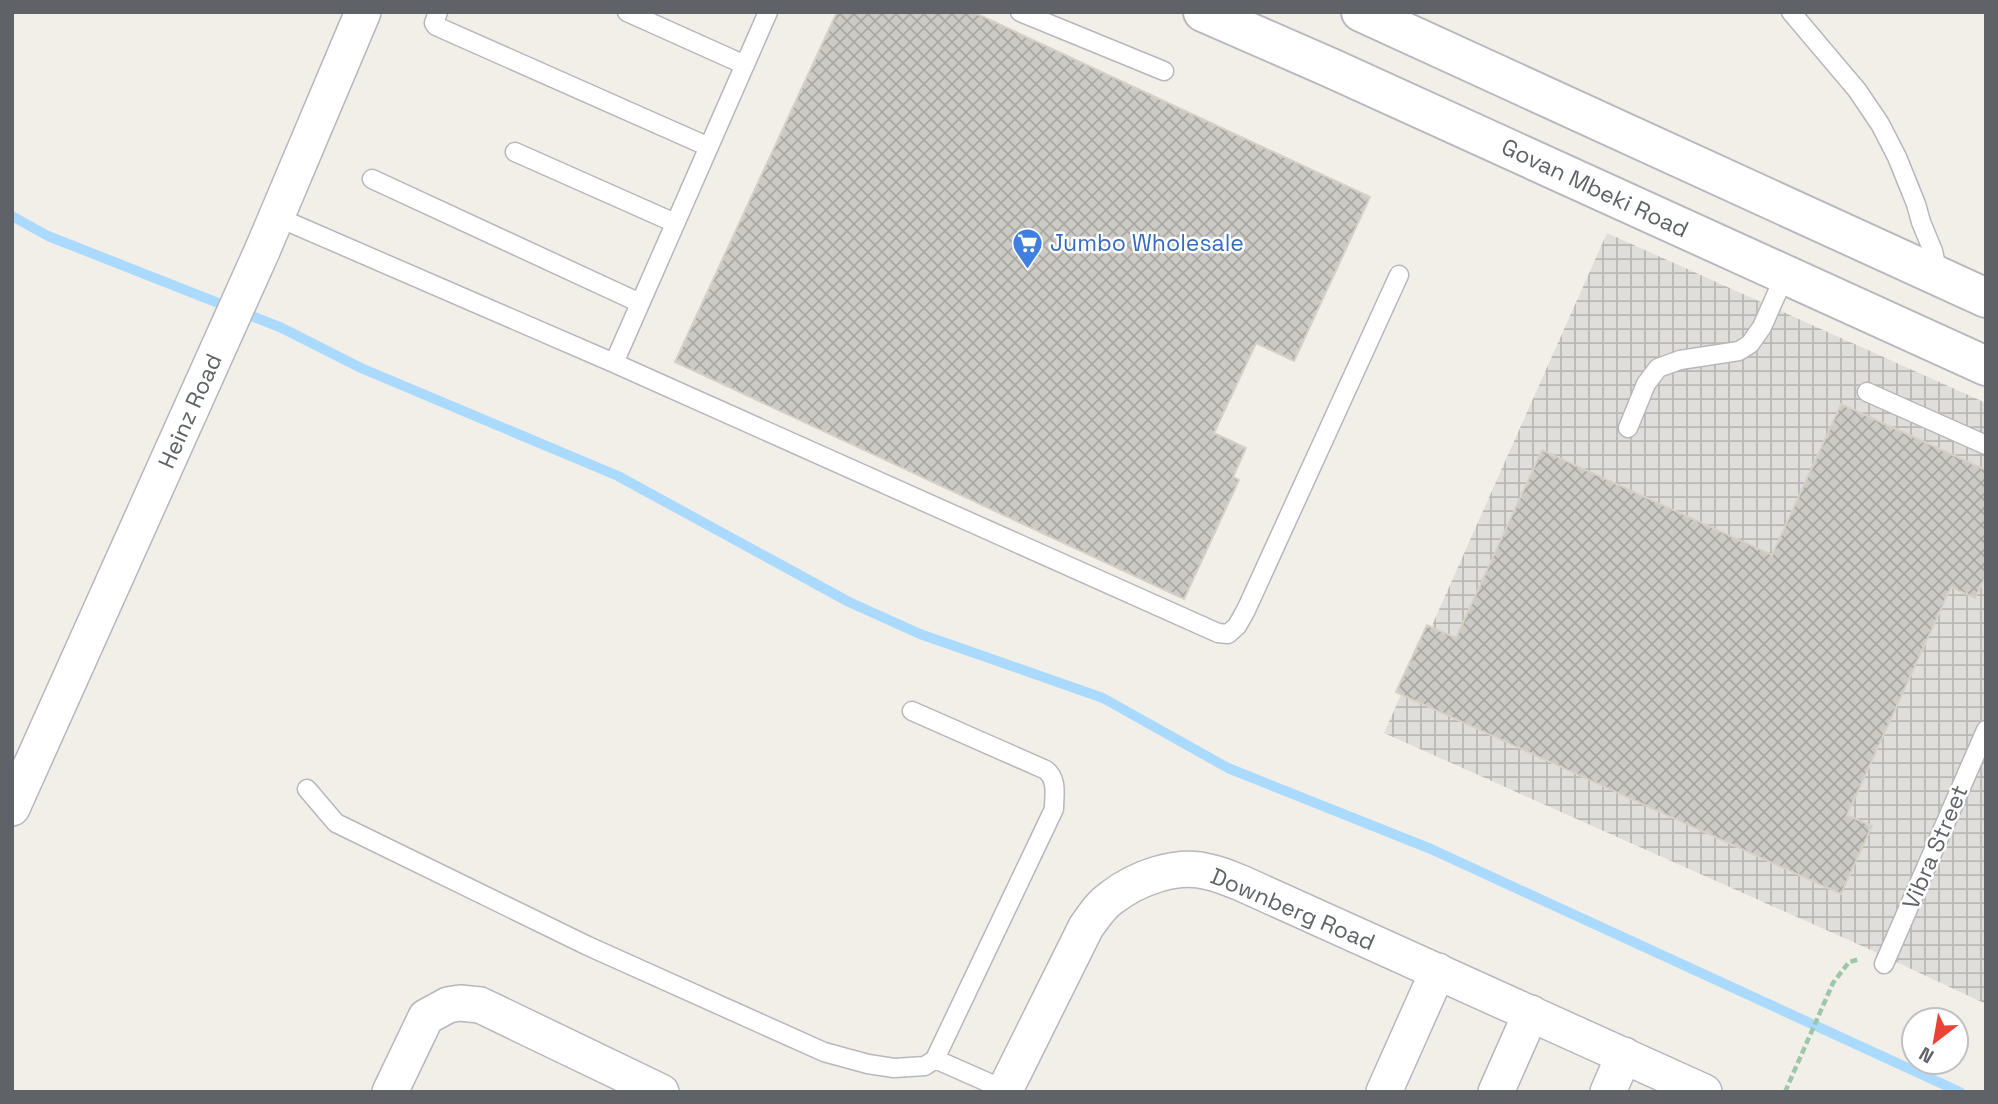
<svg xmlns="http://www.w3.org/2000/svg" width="1998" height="1104" font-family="'Space Grotesk',sans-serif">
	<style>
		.industrial { fill: url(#industrial-grid) }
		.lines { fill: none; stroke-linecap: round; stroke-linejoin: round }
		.stream { stroke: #aadaff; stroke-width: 10 }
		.building { fill: url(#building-cross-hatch); stroke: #d6d1c6; stroke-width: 2 }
		.lane-casing { stroke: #b5b8bc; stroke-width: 21 }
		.street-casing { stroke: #b5b8bc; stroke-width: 38 }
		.secondary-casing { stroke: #b6babf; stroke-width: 42 }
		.path { stroke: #9cc7a9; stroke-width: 4.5; stroke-dasharray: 7 3.5; stroke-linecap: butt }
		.lane { stroke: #fff; stroke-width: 18 }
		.street { stroke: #fff; stroke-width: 35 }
		.secondary { stroke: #fff; stroke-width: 38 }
		.labels { text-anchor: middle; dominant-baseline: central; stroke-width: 5; stroke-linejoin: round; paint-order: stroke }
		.street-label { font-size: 23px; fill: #5f6368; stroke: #fff }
		.shop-label { font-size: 23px; fill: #366cbe; stroke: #fff; text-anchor: start }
	</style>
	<defs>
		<pattern id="industrial-grid" width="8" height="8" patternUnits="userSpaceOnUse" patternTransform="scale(1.75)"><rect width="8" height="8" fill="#e0deda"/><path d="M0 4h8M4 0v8" fill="none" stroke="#b9b8b5"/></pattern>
		<pattern id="building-cross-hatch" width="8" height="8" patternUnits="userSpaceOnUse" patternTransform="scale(1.75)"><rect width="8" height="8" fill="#cccac5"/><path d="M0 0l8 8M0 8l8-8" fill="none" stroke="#a9a8a4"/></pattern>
	</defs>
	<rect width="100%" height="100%" fill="#f1efe8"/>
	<path class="industrial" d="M1607 233 1986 403V1004L1862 946 1384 733Z"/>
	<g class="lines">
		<path class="stream" d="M12 216 48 236 282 328 361 368 618 476 849 602 920 634 1103 698 1228 768 1431 849 1960 1092"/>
	</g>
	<path class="building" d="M837 12H973L1370 197 1294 361 1256 343 1214 433 1246 448 1233 477 1239 480 1184 599 675 362Z
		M1841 404 1986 470V575L1975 598 1951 587 1847 815 1872 826 1841 894 1396 692 1427 625 1456 638 1542 450 1772 555Z"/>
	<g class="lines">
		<defs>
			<path id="lane" d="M438 12 434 23 436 26 709 147
				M627 12 745 65
				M1020 12 1164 71
				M1791 12 1857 90 1880 124 1897 157 1916 204 1921 222 1933 251 1938 274
				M515 152 675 223
				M372 179 640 303
				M277 217 614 363 1218 633 1228 634 1237 626 1246 610 1399 275
				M614 363 768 12
				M1867 392 1986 445
				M1628 428 1646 384 1658 368 1680 360 1739 351 1750 344 1762 327 1785 275
				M307 789 336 823 588 946 824 1052 868 1064 894 1068 925 1066 935 1059 1054 809C1054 795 1058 780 1046 770L912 711
				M1884 964 1986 730
				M935 1059 1005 1090"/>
			<path id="street" d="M12 808 262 251 363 12
				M390 1092 426 1017 448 1005 460 1003 480 1005 661 1092
				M1004 1092 1086 927C1094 916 1101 905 1111 898 1137 878 1177 863 1209 872 1220 874 1230 879 1241 883L1704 1092
				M1384 1092 1438 971
				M1496 1092 1531 1013
				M1608 1092 1624 1055"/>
			<path id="secondary" d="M1203 12 1331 68 1986 366
				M1361 12 1986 298"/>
		</defs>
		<use href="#lane" class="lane-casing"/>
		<use href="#street" class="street-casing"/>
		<use href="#secondary" class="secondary-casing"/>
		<path class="path" d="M1785 1092 1833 983 1849 962 1860 959"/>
		<use href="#lane" class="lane"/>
		<use href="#street" class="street"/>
		<use href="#secondary" class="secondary"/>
	</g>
	<defs>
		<symbol id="supermarket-pin" viewBox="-11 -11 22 30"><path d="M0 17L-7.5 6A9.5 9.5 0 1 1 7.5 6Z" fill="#3f7fe0" stroke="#fff"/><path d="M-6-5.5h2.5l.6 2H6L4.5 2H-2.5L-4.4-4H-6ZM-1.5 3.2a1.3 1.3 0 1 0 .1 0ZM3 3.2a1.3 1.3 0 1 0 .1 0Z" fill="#fff"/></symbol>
	</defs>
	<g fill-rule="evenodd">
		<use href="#supermarket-pin" x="1010" y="226" width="35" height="47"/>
	</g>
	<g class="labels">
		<g class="street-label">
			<text transform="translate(1595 188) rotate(25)">Govan Mbeki Road</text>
			<text transform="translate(190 411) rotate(-66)">Heinz Road</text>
			<text transform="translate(1935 847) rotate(-67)">Vibra Street</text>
			<text transform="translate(1293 909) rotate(23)">Downberg Road</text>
		</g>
		<g class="shop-label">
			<text x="1050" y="243">Jumbo Wholesale</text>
		</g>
	</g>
	<rect width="1998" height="1104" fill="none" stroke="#5f6368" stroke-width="28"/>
	<g transform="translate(1935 1041) rotate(211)"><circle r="33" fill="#ffffff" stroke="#bfc1c3" stroke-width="2"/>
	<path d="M0-5L12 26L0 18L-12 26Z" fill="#ea4335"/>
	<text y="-10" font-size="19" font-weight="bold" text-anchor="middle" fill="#5f6368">N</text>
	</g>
</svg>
